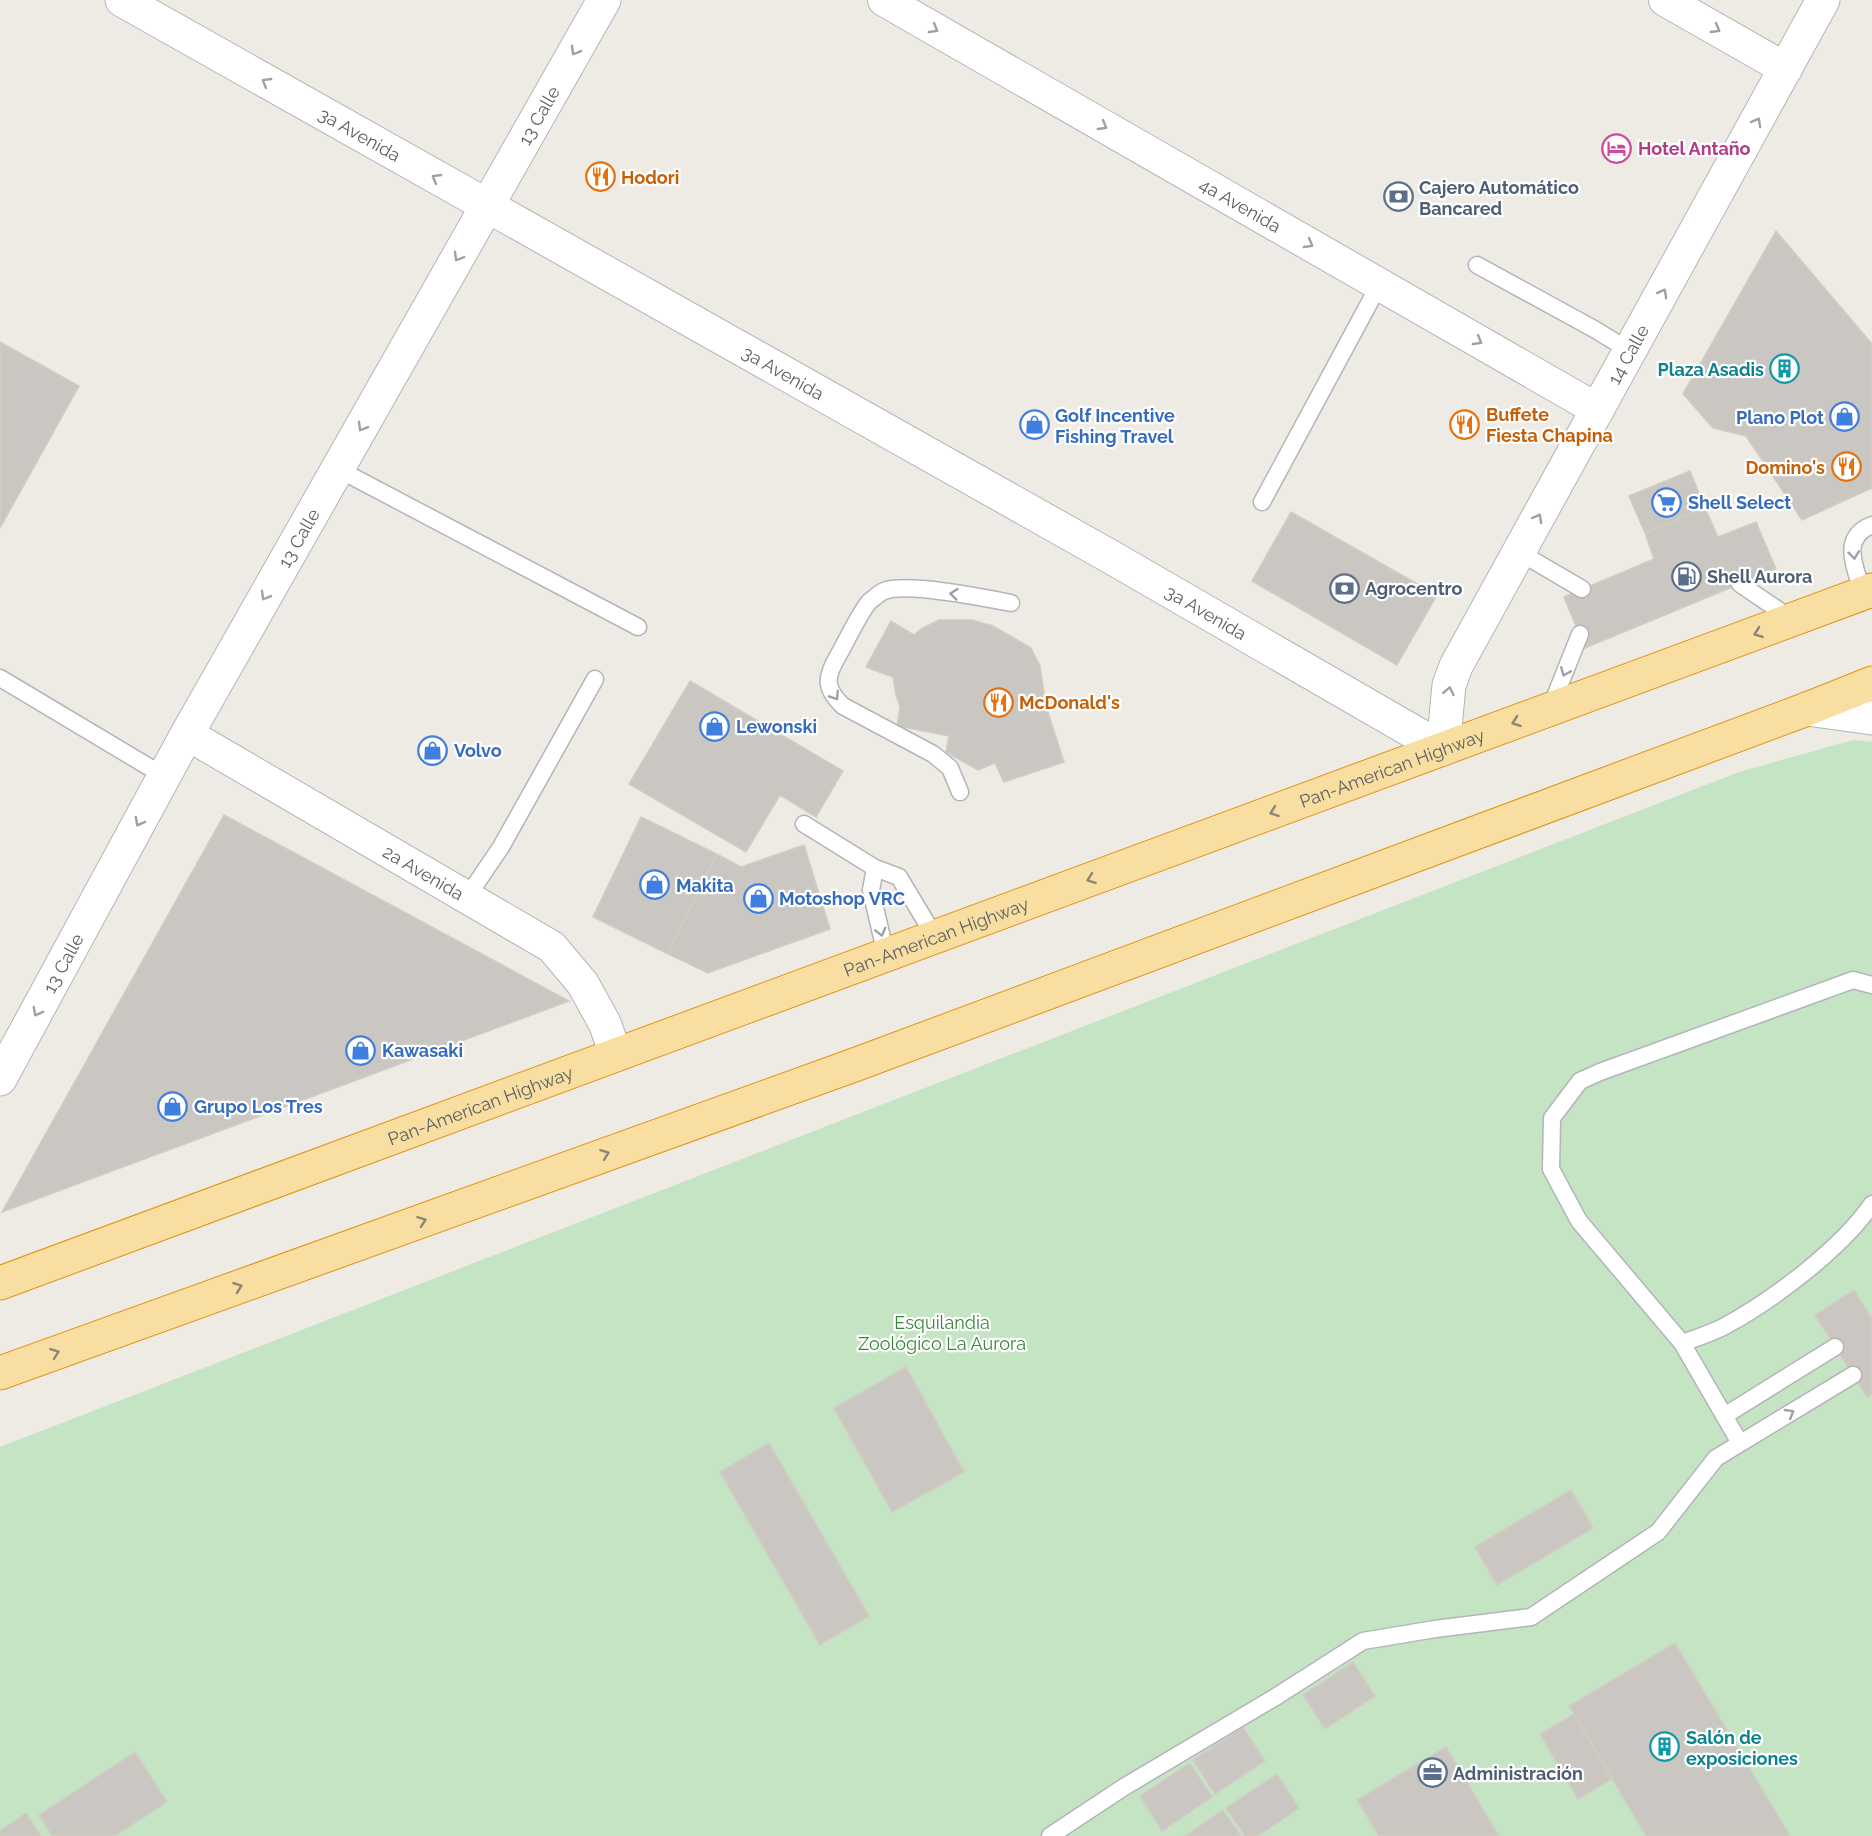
<svg xmlns="http://www.w3.org/2000/svg" width="1872" height="1836" font-family="Raleway,sans-serif">
	<style>
		.green { fill: #c5e4c3 }
		.building { fill: #cac6c2; stroke: #d2cdc3; stroke-width: 1.5 }
		.lines { fill: none; stroke-linecap: round; stroke-linejoin: round }
		.service-casing { stroke: #b2b5b9; stroke-width: 19 }
		.minor-casing { stroke: #b2b5b9; stroke-width: 34 }
		.tertiary-casing { stroke: #b2b5b9; stroke-width: 35 }
		.secondary-casing { stroke: #b1b4b9; stroke-width: 35 }
		.trunk-casing { stroke: #e39210; stroke-width: 35 }
		.service { stroke: #fff; stroke-width: 16 }
		.minor { stroke: #fff; stroke-width: 32 }
		.tertiary { stroke: #fff; stroke-width: 33 }
		.secondary { stroke: #fff; stroke-width: 33 }
		.trunk { stroke: #f8dfa1; stroke-width: 33 }
		.oneway { stroke: #9ea0a2 }
		.oneway2 { stroke: #8c8676 }
		.labels { text-anchor: middle; dominant-baseline: central; stroke-width: 4.5; stroke-linejoin: round; paint-order: stroke }
		.street-label { font-size: 18px; fill: #5d6064; stroke: #fff }
		.hotel-label { font-size: 18px; font-weight: bold; fill: #b23c85; stroke: #fff; text-anchor: start }
		.food-label { font-size: 18px; font-weight: bold; fill: #c56008; stroke: #fff; text-anchor: start }
		.service-label { font-size: 18px; font-weight: bold; fill: #4e5e75; stroke: #fff; text-anchor: start }
		.culture-label { font-size: 18px; font-weight: bold; fill: #0d838f; stroke: #fff; text-anchor: end }
		.shop-label { font-size: 18px; font-weight: bold; fill: #366cbe; stroke: #fff; text-anchor: start }
		.park-label { font-size: 18px; fill: #3d843c; stroke: #fff }
	</style>
	<rect width="100%" height="100%" fill="#eeebe5"/>
	<path class="green" d="M1853 740 1872 742V1836H0V1447L1739 772Z"/>
	<path class="building" d="M1776 231 1872 344V488L1802 520 1746 436 1713 428 1683 394Z
		M0 342 79 386 0 528Z
		M1690 471 1705 508 1645 533 1629 496Z
		M1705 508 1718 537 1756 522 1776 569 1585 648 1564 597 1654 559 1645 533Z
		M1291 512 1437 595 1397 665 1252 581Z
		M939 620H972L993 626 1031 648 1040 666 1046 706 1064 762 1004 782 995 763 978 770 946 752 949 736 897 726 900 707 896 695 893 677 866 667 891 621 914 635 921 629Z
		M690 681 843 771 816 817 780 795 746 852 629 784Z
		M224 815 569 1001 2 1212Z
		M641 817 717 854 668 954 593 917Z
		M804 845 830 929 708 973 668 954 717 854 741 867Z
		M1854 1290 1872 1319V1394L1867 1397 1815 1315Z
		M906 1367 964 1472 892 1512 834 1408Z
		M769 1443 869 1616 820 1645 720 1472Z
		M1571 1490 1593 1528 1497 1585 1475 1547Z
		M1675 1643 1790 1836H1646L1569 1706Z
		M1353 1662 1375 1696 1325 1729 1303 1695Z
		M1574 1714 1612 1779 1578 1799 1540 1734Z
		M1243 1727 1265 1761 1215 1794 1193 1760Z
		M1446 1747 1499 1836H1379L1357 1800Z
		M135 1752 167 1802 115 1836H52L39 1815Z
		M1190 1763 1212 1797 1162 1831 1140 1796Z
		M1277 1774 1299 1808 1258 1836H1245L1226 1808Z
		M1223 1810 1241 1836H1185Z
		M26 1813 41 1836H0V1831Z"/>
	<g class="lines">
		<defs>
			<path id="service" d="M1477 265 1594 329 1630 351
				M338 469 638 627
				M1262 502 1379 285
				M1519 552 1582 589
				M1740 584 1793 620
				M1863 594C1856 568 1839 538 1872 525
				M0 678 164 776
				M1550 709 1580 634
				M960 792 950 768 933 754 843 706C823 687 826 676 839 654 847 640 859 614 869 602 873 599 879 593 884 591 907 582 985 598 1011 603
				M804 824 875 868 899 877 935 937
				M875 868 871 890 886 955
				M467 897 501 847 595 679
				M1682 1343C1696 1338 1712 1333 1725 1326 1773 1300 1841 1249 1872 1204
				M1724 1416 1835 1347
				M1740 1443 1682 1343 1579 1221 1551 1169 1552 1118 1580 1081 1600 1072 1853 980 1872 985
				M1050 1836 1124 1787 1277 1696 1363 1641 1435 1629 1531 1617 1658 1532 1716 1458 1853 1375"/>
			<g id="minor">
				<path id="s1" d="M884 0 1598 410"/>
				<path d="M1665 0 1786 69"/>
				<path id="s2" d="M187 734 552 947 583 984 605 1024 616 1055"/>
			</g>
			<g id="tertiary">
				<path id="s3" d="M122 0 1111 557 1443 749 1449 685 1456 666 1823 0"/>
				<path id="s4" d="M0 1079 187 734 604 0"/>
			</g>
			<path id="secondary" d="M1807 709 1872 718"/>
			<g id="trunk">
				<path id="s5" d="M0 1283 1872 590"/>
				<path d="M0 1373 857 1064 1807 709 1872 683"/>
			</g>
		</defs>
		<use href="#service" class="service-casing"/>
		<use href="#minor" class="minor-casing"/>
		<use href="#tertiary" class="tertiary-casing"/>
		<use href="#secondary" class="secondary-casing"/>
		<use href="#trunk" class="trunk-casing"/>
		<use href="#service" class="service"/>
		<use href="#minor" class="minor"/>
		<use href="#tertiary" class="tertiary"/>
		<use href="#secondary" class="secondary"/>
		<use href="#trunk" class="trunk"/>
	</g>
	<defs><path id="oneway-chevron" d="M-2-3.5L2.5 0L-2 3.5" fill="none" stroke-width="1.6" stroke-linecap="round" stroke-linejoin="round" transform="scale(1.5)"/></defs>
	<g class="oneway">
		<use href="#oneway-chevron" transform="translate(934 29) rotate(30)"/>
		<use href="#oneway-chevron" transform="translate(1716 29) rotate(30)"/>
		<use href="#oneway-chevron" transform="translate(575 51) rotate(120)"/>
		<use href="#oneway-chevron" transform="translate(266 82) rotate(-150)"/>
		<use href="#oneway-chevron" transform="translate(1757 122) rotate(-61)"/>
		<use href="#oneway-chevron" transform="translate(1103 126) rotate(30)"/>
		<use href="#oneway-chevron" transform="translate(436 178) rotate(-150)"/>
		<use href="#oneway-chevron" transform="translate(1309 244) rotate(30)"/>
		<use href="#oneway-chevron" transform="translate(458 257) rotate(120)"/>
		<use href="#oneway-chevron" transform="translate(1663 293) rotate(-61)"/>
		<use href="#oneway-chevron" transform="translate(1478 341) rotate(30)"/>
		<use href="#oneway-chevron" transform="translate(362 427) rotate(120)"/>
		<use href="#oneway-chevron" transform="translate(1538 518) rotate(-61)"/>
		<use href="#oneway-chevron" transform="translate(1854 555) rotate(83)"/>
		<use href="#oneway-chevron" transform="translate(954 594) rotate(-174)"/>
		<use href="#oneway-chevron" transform="translate(265 596) rotate(120)"/>
		<use href="#oneway-chevron" transform="translate(1565 672) rotate(112)"/>
		<use href="#oneway-chevron" transform="translate(1449 691) rotate(-79)"/>
		<use href="#oneway-chevron" transform="translate(835 696) rotate(57)"/>
		<use href="#oneway-chevron" transform="translate(139 822) rotate(118)"/>
		<use href="#oneway-chevron" transform="translate(881 932) rotate(76)"/>
		<use href="#oneway-chevron" transform="translate(37 1012) rotate(118)"/>
		<use href="#oneway-chevron" transform="translate(1790 1413) rotate(-31)"/>
	</g>
	<g class="oneway2">
		<use href="#oneway-chevron" transform="translate(1758 633) rotate(160)"/>
		<use href="#oneway-chevron" transform="translate(1516 722) rotate(160)"/>
		<use href="#oneway-chevron" transform="translate(1274 812) rotate(160)"/>
		<use href="#oneway-chevron" transform="translate(1091 879) rotate(160)"/>
		<use href="#oneway-chevron" transform="translate(605 1154) rotate(-20)"/>
		<use href="#oneway-chevron" transform="translate(422 1221) rotate(-20)"/>
		<use href="#oneway-chevron" transform="translate(238 1287) rotate(-20)"/>
		<use href="#oneway-chevron" transform="translate(55 1353) rotate(-20)"/>
	</g>
	<defs>
		<symbol id="hotel-ring" viewBox="-11 -11 22 22"><circle r="9.5" fill="#fff" stroke="#d1479c" stroke-width="1.5"/><path d="M-6-4.5h1.5V1H6V5H4.5V3h-9V5H-6ZM-4 0a1.8 1.8 0 1 1 3.6 0ZM.5 0V-2.5h3Q6-2.5 6 0Z" fill="#d1479c"/></symbol>
		<symbol id="restaurant-ring" viewBox="-11 -11 22 22"><circle r="9.5" fill="#fff" stroke="#e8710a" stroke-width="1.5"/><path d="M-5-6h1v4h1v-4h1v4h1v-4h1v5L-1.5 .5V6h-2V.5L-5-1ZM5-6V6H3V1.5H1.5Q1.5-4 5-6Z" fill="#e8710a"/></symbol>
		<symbol id="bank-ring" viewBox="-11 -11 22 22"><circle r="9.5" fill="#fff" stroke="#5c6f8a" stroke-width="1.5"/><path d="M-6-4H6V4H-6ZM0-2.3a2.3 2.3 0 1 0 0 4.6a2.3 2.3 0 1 0 0-4.6Z" fill="#5c6f8a"/></symbol>
		<symbol id="building-ring" viewBox="-11 -11 22 22"><circle r="9.5" fill="#fff" stroke="#0f9aa8" stroke-width="1.5"/><path d="M-4-6H4V6H1V3H-1V6H-4ZM-2.5-4.3h1.7v1.8h-1.7ZM.8-4.3h1.7v1.8H.8ZM-2.5-1h1.7V.8h-1.7ZM.8-1h1.7V.8H.8Z" fill="#0f9aa8"/></symbol>
		<symbol id="shop-ring" viewBox="-11 -11 22 22"><circle r="9.5" fill="#fff" stroke="#3f7fe0" stroke-width="1.5"/><path d="M-5-2.5h2.3a2.7 3.5 0 0 1 5.4 0H5L5.5 6h-11ZM-1.5-2.5h3a1.5 2.3 0 0 0-3 0Z" fill="#3f7fe0"/></symbol>
		<symbol id="supermarket-ring" viewBox="-11 -11 22 22"><circle r="9.5" fill="#fff" stroke="#3f7fe0" stroke-width="1.5"/><path d="M-6-5.5h2.5l.6 2H6L4.5 2H-2.5L-4.4-4H-6ZM-1.5 3.2a1.3 1.3 0 1 0 .1 0ZM3 3.2a1.3 1.3 0 1 0 .1 0Z" fill="#3f7fe0"/></symbol>
		<symbol id="fuel-ring" viewBox="-11 -11 22 22"><circle r="9.5" fill="#fff" stroke="#5c6f8a" stroke-width="1.5"/><path d="M-5.5-6h7V0h2V4h1.3V-2.5L3-4.5l.8-.8L6-3V5H2.5V1h-1V6h-7ZM-4.2-4.7v3.2H.2V-4.7Z" fill="#5c6f8a"/></symbol>
		<symbol id="office-ring" viewBox="-11 -11 22 22"><circle r="9.5" fill="#fff" stroke="#5c6f8a" stroke-width="1.5"/><path d="M-6-3h4V-5.5h4V-3h4V5H-6ZM-1-4.5V-3h2v-1.5ZM-6 0V1H6V0Z" fill="#5c6f8a"/></symbol>
	</defs>
	<g fill-rule="evenodd">
		<use href="#hotel-ring" x="1600" y="132" width="33" height="33"/>
		<use href="#restaurant-ring" x="584" y="160" width="33" height="33"/>
		<use href="#bank-ring" x="1382" y="180" width="33" height="33"/>
		<use href="#building-ring" x="1768" y="352" width="33" height="33"/>
		<use href="#shop-ring" x="1828" y="400" width="33" height="33"/>
		<use href="#restaurant-ring" x="1448" y="408" width="33" height="33"/>
		<use href="#shop-ring" x="1018" y="408" width="33" height="33"/>
		<use href="#restaurant-ring" x="1830" y="450" width="33" height="33"/>
		<use href="#supermarket-ring" x="1650" y="486" width="33" height="33"/>
		<use href="#fuel-ring" x="1670" y="560" width="33" height="33"/>
		<use href="#bank-ring" x="1328" y="572" width="33" height="33"/>
		<use href="#restaurant-ring" x="982" y="686" width="33" height="33"/>
		<use href="#shop-ring" x="698" y="710" width="33" height="33"/>
		<use href="#shop-ring" x="416" y="734" width="33" height="33"/>
		<use href="#shop-ring" x="638" y="868" width="33" height="33"/>
		<use href="#shop-ring" x="742" y="882" width="33" height="33"/>
		<use href="#shop-ring" x="344" y="1034" width="33" height="33"/>
		<use href="#shop-ring" x="156" y="1090" width="33" height="33"/>
		<use href="#building-ring" x="1648" y="1730" width="33" height="33"/>
		<use href="#office-ring" x="1416" y="1756" width="33" height="33"/>
	</g>
	<g class="labels">
		<g class="street-label">
			<text stroke="none"><textPath href="#s4" startOffset="1104">13 Calle</textPath></text>
			<text stroke="none"><textPath href="#s3" startOffset="273">3a Avenida</textPath></text>
			<text stroke="none"><textPath href="#s1" startOffset="411">4a Avenida</textPath></text>
			<text stroke="none"><textPath href="#s3" startOffset="1959">14 Calle</textPath></text>
			<text stroke="none"><textPath href="#s3" startOffset="759">3a Avenida</textPath></text>
			<text stroke="none"><textPath href="#s4" startOffset="618">13 Calle</textPath></text>
			<text stroke="none"><textPath href="#s3" startOffset="1245">3a Avenida</textPath></text>
			<text stroke="none"><textPath href="#s5" startOffset="1484">Pan-American Highway</textPath></text>
			<text stroke="none"><textPath href="#s2" startOffset="274">2a Avenida</textPath></text>
			<text stroke="none"><textPath href="#s5" startOffset="998">Pan-American Highway</textPath></text>
			<text stroke="none"><textPath href="#s4" startOffset="132">13 Calle</textPath></text>
			<text stroke="none"><textPath href="#s5" startOffset="512">Pan-American Highway</textPath></text>
		</g>
		<g class="hotel-label">
			<text x="1638" y="148">Hotel Antaño</text>
		</g>
		<g class="food-label">
			<text x="621" y="177">Hodori</text>
			<text x="1486" y="414">Buffete<tspan x="1486" dy="21">Fiesta Chapina</tspan></text>
			<text x="1825" y="467" text-anchor="end">Domino's</text>
			<text x="1019" y="702">McDonald's</text>
		</g>
		<g class="service-label">
			<text x="1419" y="187">Cajero Automático<tspan x="1419" dy="21">Bancared</tspan></text>
			<text x="1707" y="576">Shell Aurora</text>
			<text x="1365" y="588">Agrocentro</text>
			<text x="1453" y="1773">Administración</text>
		</g>
		<g class="culture-label">
			<text x="1764" y="369">Plaza Asadis</text>
			<text x="1686" y="1737" text-anchor="start">Salón de<tspan x="1686" dy="21">exposiciones</tspan></text>
		</g>
		<g class="shop-label">
			<text x="1055" y="415">Golf Incentive<tspan x="1055" dy="21">Fishing Travel</tspan></text>
			<text x="1824" y="417" text-anchor="end">Plano Plot</text>
			<text x="1688" y="502">Shell Select</text>
			<text x="736" y="726">Lewonski</text>
			<text x="454" y="750">Volvo</text>
			<text x="676" y="885">Makita</text>
			<text x="779" y="898">Motoshop VRC</text>
			<text x="382" y="1050">Kawasaki</text>
			<text x="194" y="1106">Grupo Los Tres</text>
		</g>
		<g class="park-label">
			<text x="942" y="1322">Esquilandia<tspan x="942" dy="21">Zoológico La Aurora</tspan></text>
		</g>
	</g>
</svg>
